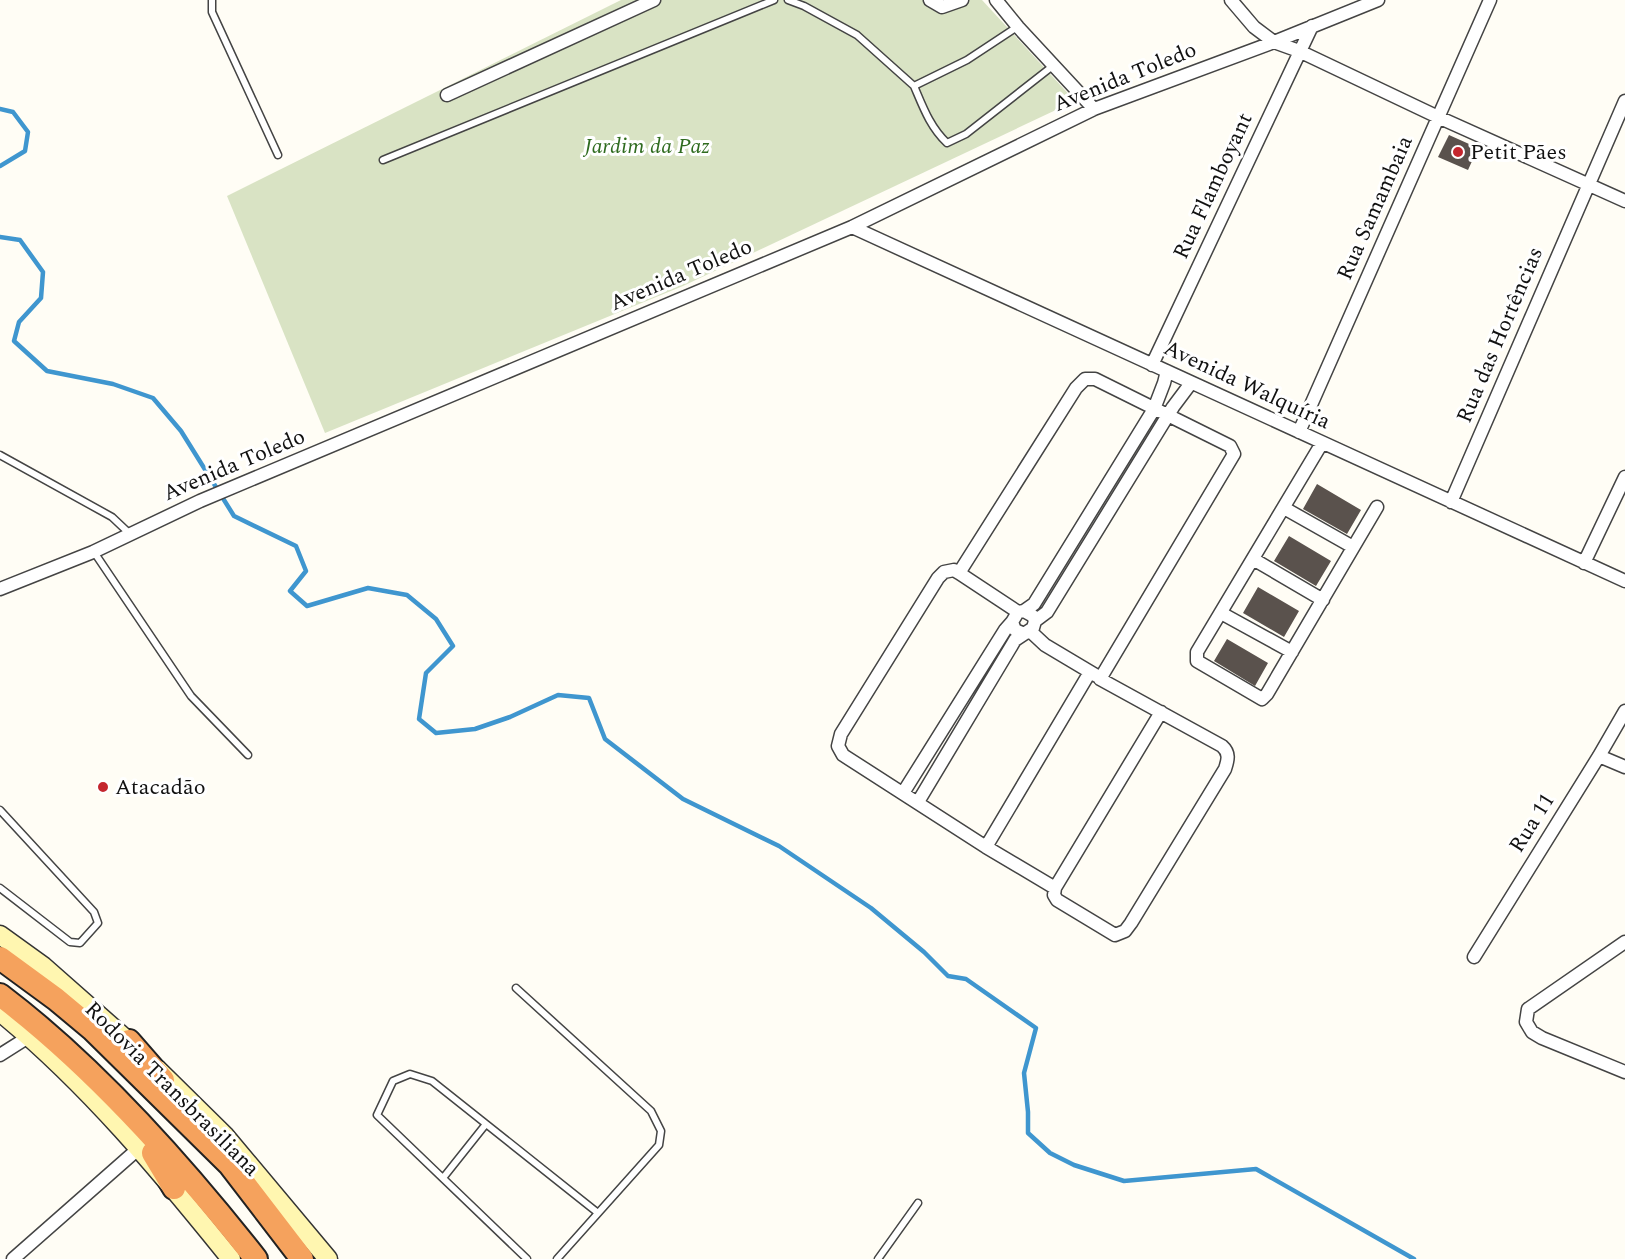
<svg xmlns="http://www.w3.org/2000/svg" width="1625" height="1259" font-family="Spectral,serif">
	<style>
		.cemetery { fill: #d9e3c4 }
		.lines { fill: none; stroke-linecap: round; stroke-linejoin: round }
		.stream { stroke: #3f96cf; stroke-width: 4.5 }
		.building { fill: #5a524d }
		.service-casing { stroke: #444; stroke-width: 9 }
		.minor-casing { stroke: #444; stroke-width: 15 }
		.secondary-casing { stroke: #333; stroke-width: 21 }
		.motorway-casing { stroke: #222; stroke-width: 26 }
		.service { stroke: #fff; stroke-width: 6 }
		.minor { stroke: #fff; stroke-width: 12 }
		.secondary { stroke: #fff6b0; stroke-width: 18 }
		.motorway { stroke: #f5a25d; stroke-width: 22 }
		.poi-dot { fill: #c4262e; stroke: #fff; stroke-width: 2 }
		.labels { text-anchor: middle; dominant-baseline: central; stroke-width: 6; stroke-linejoin: round; paint-order: stroke }
		.street-label { font-size: 22px; fill: #111; stroke: #fff }
		.park-label { font-size: 22px; font-style: italic; fill: #2f6b1f; stroke: #fff }
		.poi-label { font-size: 22px; fill: #111; stroke: #fff; text-anchor: start }
	</style>
	<rect width="100%" height="100%" fill="#fffdf5"/>
	<path class="cemetery" d="M621 0H982L1075 101 683 286 325 433 227 196Z"/>
	<g class="lines">
		<path class="stream" d="M0 109 13 112 28 132 25 151 0 166
			M0 237 20 240 43 272 41 298 19 322 14 341 47 371 113 384 153 398 181 431 234 516 296 546 306 571 290 591 307 606 368 588 407 595 436 619 453 646 426 673 419 719 436 733 475 729 510 717 558 695 589 698 605 739 683 799 779 846 871 908 924 952 948 976 966 979 1036 1028 1024 1073 1028 1112V1133L1050 1153 1074 1165 1124 1181 1256 1169 1414 1259"/>
	</g>
	<path class="building" d="M1449 135 1478 148 1468 170 1438 157Z
		M1317 484 1361 510 1347 534 1303 509Z
		M1289 536 1331 561 1316 586 1274 561Z
		M1258 587 1299 611 1284 637 1243 613Z
		M1227 639 1268 663 1255 686 1214 661Z"/>
	<g class="lines">
		<defs>
			<path id="service" d="M212 0V12L278 155
				M788 0 804 6 857 35 914 86 967 60 1017 27
				M914 86C923 107 930 127 947 143L966 134 1054 65
				M383 160 774 0
				M0 455 112 517 130 534
				M94 552 191 696 248 755
				M0 810 94 912 98 923 80 943 70 942 0 888
				M516 988 651 1111 661 1131 659 1145 557 1259
				M443 1178 486 1124
				M527 1259 377 1115 393 1081 410 1074 432 1081 598 1213
				M878 1259 918 1203"/>
			<path id="minor" d="M930 0 942 7 962 0
				M996 0 1018 27 1094 109
				M1231 0 1254 27 1274 42 1299 51 1438 117 1625 201
				M447 95 654 0
				M852 227 1625 581
				M1152 365 1312 26
				M1299 432 1490 0
				M1322 443 1197 652V661L1262 699 1267 694 1377 507
				M1451 502 1625 101
				M1284 508 1353 547
				M1253 559 1323 600
				M1584 563 1625 477
				M959 573 1018 612
				M0 589 93 552 200 501 852 227 1094 109 1274 42 1378 0
				M1024 611 1034 604 1154 409 1164 383 1167 371
				M1221 613 1292 652
				M1035 621 1047 612 1173 407 1191 383
				M1030 631 1045 645 1097 676
				M1599 756 1625 767
				M903 793 1005 630 1012 622
				M918 802 1015 640 1033 628 1035 621 1033 616 1024 611 1018 612 1012 622 1015 630 1022 633
				M986 847 1090 672
				M1055 888 986 847 843 755 838 746 841 734 938 578 944 572 954 570 959 573 1076 388 1085 379H1095L1230 446 1234 454 1100 679 1222 746C1230 753 1228 760 1225 769L1131 923 1125 931 1115 935 1057 900 1054 895 1055 888 1161 712
				M1625 942 1528 1009 1526 1022 1532 1032 1542 1038 1625 1072
				M1474 957 1599 756 1625 711
				M0 1055 30 1036
				M13 1259 138 1149"/>
			<path id="secondary" d="M0 935 43 966 137 1049
				M0 1012C88 1084 160 1171 231 1259
				M157 1069 225 1136 328 1259"/>
			<path id="motorway" d="M0 958 56 999 92 1029 230 1165 302 1259
				M0 995C95 1067 182 1165 256 1259
				M129 1041 163 1080
				M153 1153 174 1188"/>
		</defs>
		<use href="#service" class="service-casing"/>
		<use href="#minor" class="minor-casing"/>
		<use href="#secondary" class="secondary-casing"/>
		<use href="#motorway" class="motorway-casing"/>
		<use href="#service" class="service"/>
		<use href="#minor" class="minor"/>
		<use href="#secondary" class="secondary"/>
		<use href="#motorway" class="motorway"/>
	</g>
	<g class="poi-dot">
		<circle cx="1458" cy="152" r="6"/>
		<circle cx="103" cy="787" r="6"/>
	</g>
	<g class="labels">
		<g class="street-label">
			<text transform="translate(1125 77) rotate(-22)">Avenida Toledo</text>
			<text transform="translate(1213 186) rotate(-65)">Rua Flamboyant</text>
			<text transform="translate(1375 208) rotate(-66)">Rua Samambaia</text>
			<text transform="translate(681 275) rotate(-23)">Avenida Toledo</text>
			<text transform="translate(1500 335) rotate(-67)">Rua das Hortências</text>
			<text transform="translate(1247 385) rotate(25)">Avenida Walquíria</text>
			<text transform="translate(234 465) rotate(-23)">Avenida Toledo</text>
			<text transform="translate(1532 823) rotate(-58)">Rua 11</text>
			<text transform="translate(172 1089) rotate(45)">Rodovia Transbrasiliana</text>
		</g>
		<g class="park-label">
			<text x="647" y="146">Jardim da Paz</text>
		</g>
		<g class="poi-label">
			<text x="1470" y="152">Petit Pães</text>
			<text x="115" y="787">Atacadão</text>
		</g>
	</g>
</svg>
